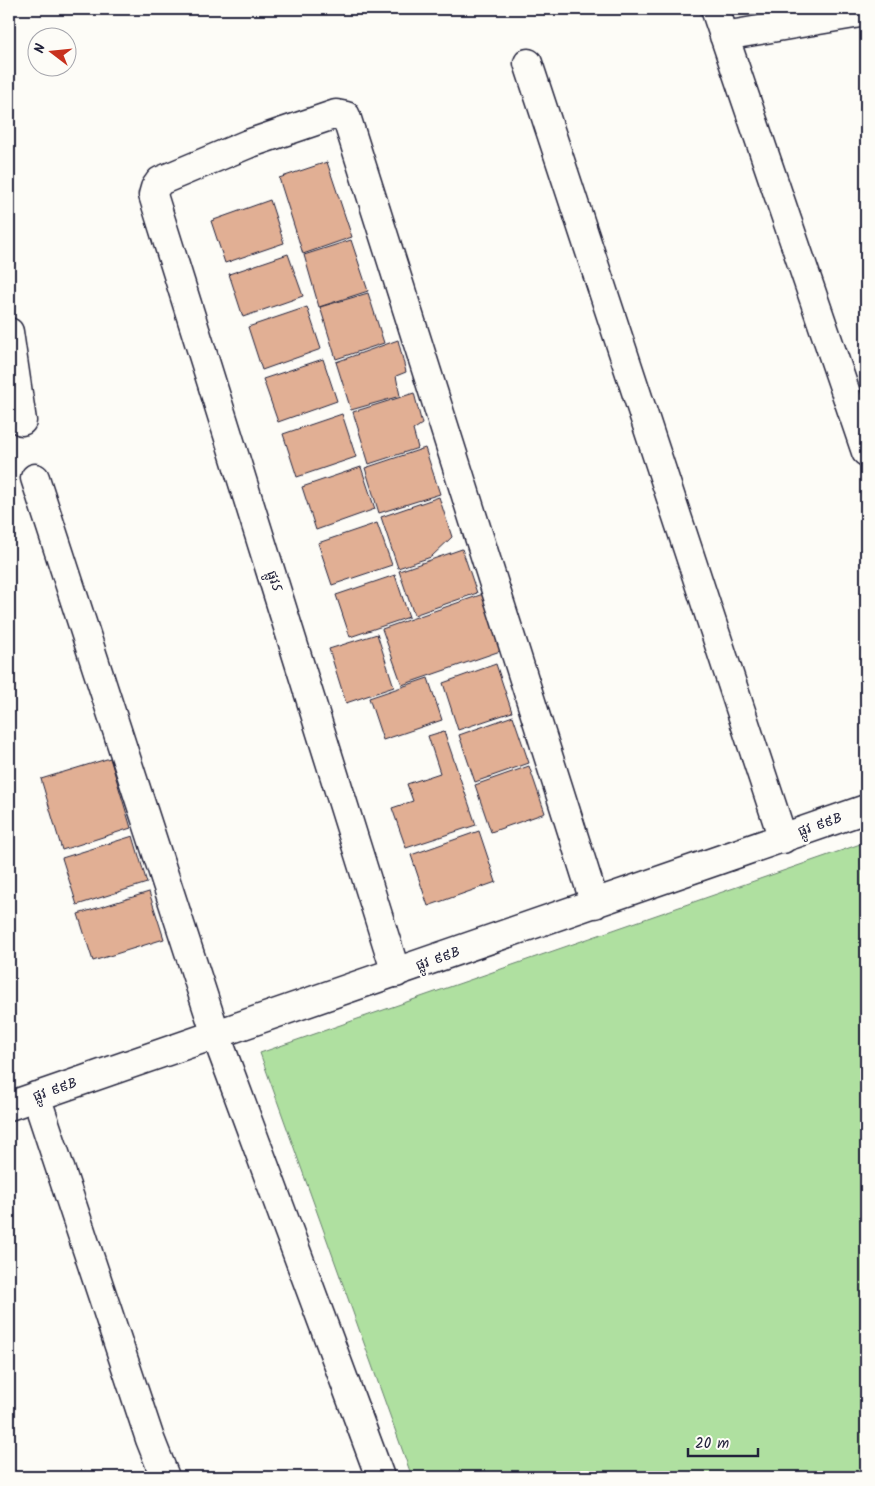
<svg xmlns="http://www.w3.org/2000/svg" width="875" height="1486" font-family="Kalam,'Noto Sans Khmer',sans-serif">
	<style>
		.green { fill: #afe0a0; stroke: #68816e }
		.building { fill: #e1af94; stroke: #22223b }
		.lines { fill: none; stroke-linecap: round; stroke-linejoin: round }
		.minor-casing { stroke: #22223b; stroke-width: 31 }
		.minor { stroke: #fdfcf7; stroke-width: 28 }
		.labels { text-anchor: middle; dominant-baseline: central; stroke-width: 5; stroke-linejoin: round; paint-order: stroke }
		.street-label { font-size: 14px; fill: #22223b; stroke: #fdfcf7 }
	</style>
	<rect width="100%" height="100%" fill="#fdfcf7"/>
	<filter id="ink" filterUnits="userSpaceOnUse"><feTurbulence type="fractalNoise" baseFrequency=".02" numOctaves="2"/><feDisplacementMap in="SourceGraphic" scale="10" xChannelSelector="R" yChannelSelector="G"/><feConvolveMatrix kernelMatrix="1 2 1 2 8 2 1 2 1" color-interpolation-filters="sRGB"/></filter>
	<g filter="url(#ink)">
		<path class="green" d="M866 842V1466L850 1477H412L260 1053Z"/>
		<path class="building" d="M327 162 352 237 303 254 279 178Z
			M270 200 284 243 225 263 211 221Z
			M351 240 368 291 319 307 304 255Z
			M288 254 303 296 243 317 229 274Z
			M368 293 384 343 336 359 320 307Z
			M307 307 321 349 262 370 248 327Z
			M398 340 406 372 396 376 400 396 351 410 336 362Z
			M323 359 337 401 278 422 263 379Z
			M414 393 422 424 413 430 418 448 369 464 353 412Z
			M342 414 356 457 297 477 283 434Z
			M425 448 440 494 379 513 365 468Z
			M361 467 375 509 316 530 302 487Z
			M439 497 452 537 431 557 398 568 381 517Z
			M377 523 392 565 332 585 318 543Z
			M462 549 477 593 414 615 399 571Z
			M395 575 409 617 350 637 336 595Z
			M486 593 506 649 402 685 382 629Z
			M377 634 394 687 346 703 329 649Z
			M496 664 512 712 458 730 443 683Z
			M428 678 442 720 383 740 369 698Z
			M513 716 529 763 475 782 459 735Z
			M444 731 476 825 406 848 392 808 413 801 407 784 440 773 428 736Z
			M110 758 131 828 62 850 41 779Z
			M529 766 545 813 491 832 475 785Z
			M479 831 496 882 428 906 411 855Z
			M133 836 147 883 77 905 62 858Z
			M149 892 164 939 93 961 78 914Z"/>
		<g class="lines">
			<defs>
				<path id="minor" d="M715 9 866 452
					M724 36 866 12
					M528 63 783 839
					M9 332 22 421
					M35 478 216 1035 380 1477
					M396 973 153 195 155 188 160 181 248 144 336 114 346 116 595 904
					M36 1096 150 1439 165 1477
					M9 1106 866 809"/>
			</defs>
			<use href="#minor" class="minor-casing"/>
			<use href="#minor" class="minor"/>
		</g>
	</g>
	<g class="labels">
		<g class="street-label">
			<text transform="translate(274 581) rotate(73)">ផ្លូវ5</text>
			<text transform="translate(820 825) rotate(-19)">ផ្លូវ ៩៩B</text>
			<text transform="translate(438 959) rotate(-19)">ផ្លូវ ៩៩B</text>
			<text transform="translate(55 1090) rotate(-19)">ផ្លូវ ៩៩B</text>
		</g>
	</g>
	<rect width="875" height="1486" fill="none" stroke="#fdfcf7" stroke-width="30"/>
	<rect x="15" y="15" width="845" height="1456" fill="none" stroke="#22223b" stroke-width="2" filter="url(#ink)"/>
	<g transform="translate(52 52) rotate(286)"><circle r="24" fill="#fdfcf7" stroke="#a5a5ac"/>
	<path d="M0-4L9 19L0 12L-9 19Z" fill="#c8321e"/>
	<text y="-8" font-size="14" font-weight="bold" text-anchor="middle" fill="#22223b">N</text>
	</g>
	<path d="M688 1448v8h70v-8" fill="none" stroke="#22223b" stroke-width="2.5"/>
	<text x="695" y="1448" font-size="15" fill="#22223b" stroke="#fdfcf7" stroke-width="4" paint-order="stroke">20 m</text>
</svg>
